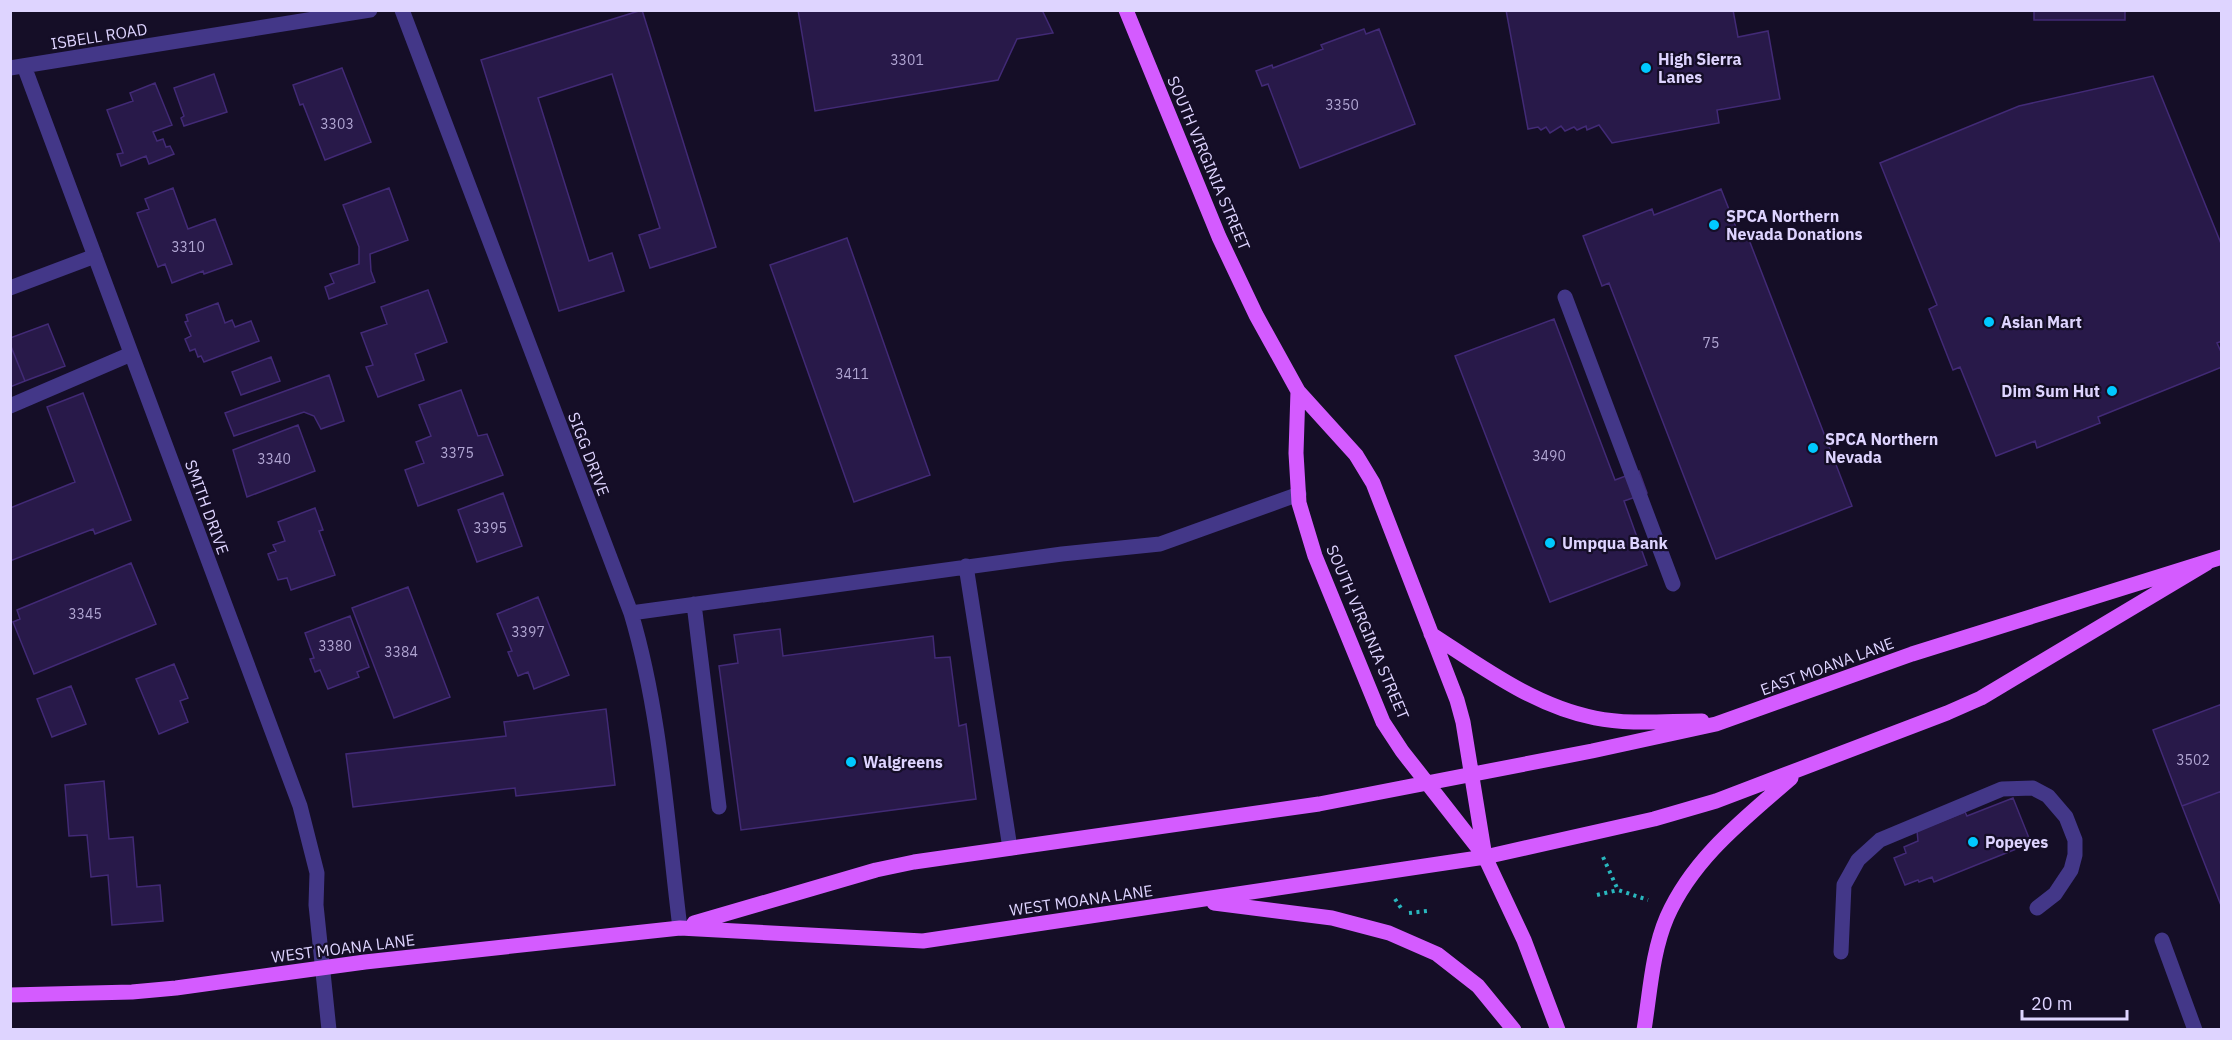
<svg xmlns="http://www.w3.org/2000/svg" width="2232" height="1040" font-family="'IBM Plex Sans',sans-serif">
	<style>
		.building { fill: #281949; stroke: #422a76; stroke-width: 1.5 }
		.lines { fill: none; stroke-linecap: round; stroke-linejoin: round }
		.path { stroke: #29b7be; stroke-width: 4; stroke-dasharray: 3 4.5; stroke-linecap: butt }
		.minor { stroke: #433788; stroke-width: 15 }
		.major { stroke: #d45bff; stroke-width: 15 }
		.poi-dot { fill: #00c9ff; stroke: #150e27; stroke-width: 2 }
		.labels { text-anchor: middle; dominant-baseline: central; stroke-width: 4.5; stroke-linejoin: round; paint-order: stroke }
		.number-label { font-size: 14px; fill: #b0a5d2 }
		.street-label { font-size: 16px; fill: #ded4ff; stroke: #150e27 }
		.poi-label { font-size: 16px; font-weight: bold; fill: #ded4ff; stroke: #150e27; text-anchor: start }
	</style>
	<rect width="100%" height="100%" fill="#150e27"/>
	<path class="building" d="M642 10 716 247 650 268 639 235 660 228 612 74 538 98 589 261 612 253 624 291 559 311 481 60Z
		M798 10H1042L1053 33 1017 39 998 80 815 111Z
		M1506 10H1733L1738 37 1768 31 1780 99 1717 110 1719 123 1612 143 1599 125 1587 130 1586 126 1577 130 1574 127 1565 131 1561 126 1550 133 1546 127 1541 130 1538 127 1528 129Z
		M2034 10H2125V20H2034Z
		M1364 29 1366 34 1379 29 1415 124 1300 168 1268 84 1262 86 1256 71 1272 65 1273 68 1323 49 1321 45Z
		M342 68 371 142 325 160 303 104 300 105 293 85Z
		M214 74 227 112 184 126 181 118 184 116 174 88Z
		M2153 76 2222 246V341L2217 343 2222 354V367L2098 417 2100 423 2037 448 2035 441 1996 456 1960 367 1953 370 1929 309 1937 305 1880 163 2019 106Z
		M155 83 172 125 153 132 157 141 163 139 166 147 170 146 174 154 149 164 146 156 121 166 117 154 123 153 107 110 133 101 130 93Z
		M173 188 188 229 215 219 232 264 204 274 203 271 172 283 165 264 158 267 137 213 149 209 145 199Z
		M389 188 408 240 370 254 371 271 375 282 329 299 325 287 334 283 330 274 359 264V247L343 205Z
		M1721 189 1739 235 1746 232 1852 506 1716 559 1609 283 1602 286 1583 236 1652 209 1654 215Z
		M847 238 930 475 854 502 770 265Z
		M428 290 447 342 415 354 424 380 378 397 366 367 373 365 361 333 387 324 381 307Z
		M218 303 225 323 232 320 235 327 251 321 259 341 204 362 201 356 198 357 195 349 190 351 185 339 191 336 185 322 188 321 186 315Z
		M1554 319 1615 480 1639 471 1647 493 1624 501 1647 565 1550 602 1455 356Z
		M48 324 65 366 25 381 10 344V338Z
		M10 344 25 381 10 387Z
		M271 357 280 381 241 395 232 372Z
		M329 375 344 421 321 429 314 416 304 412 234 436 225 413Z
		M461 390 478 436 487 434 503 475 418 506 405 470 424 463 416 442 431 436 419 405Z
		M83 393 131 520 95 534 93 529 10 561V508L75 482 47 407Z
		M298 425 315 471 247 497 233 450Z
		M503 493 522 546 477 562 458 510Z
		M315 508 323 530 319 531 335 575 291 590 287 578 278 580 268 554 276 551 273 545 285 541 278 522Z
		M131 563 156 624 34 674 13 622 20 619 17 610Z
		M408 587 450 697 394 718 352 608Z
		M538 597 569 675 534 689 528 672 518 676 508 652 512 651 497 614Z
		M350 616 369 667 357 672 359 677 328 689 320 670 315 672 310 659 314 658 305 633Z
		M780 629 783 656 933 636 935 658 950 657 959 726 966 724 976 799 741 830 719 666 738 663 734 635Z
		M174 664 188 698 180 701 188 722 159 734 136 679Z
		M71 686 86 724 52 737 37 699Z
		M2222 704V791L2182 806 2153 730Z
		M606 709 615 785 516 796 515 788 353 807 346 754 506 736 504 722Z
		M104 781 109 839 133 837 137 887 160 885 163 921 112 925 108 875 91 877 87 835 69 836 65 785Z
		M2222 791V908L2182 806Z
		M2013 798 2031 843 1934 882 1932 877 1919 882 1918 880 1905 885 1894 858 1906 853 1904 847 1918 841 1917 831 1965 812 1967 816Z"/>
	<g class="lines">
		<path class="path" d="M1603 857 1618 890 1648 900
			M1597 895 1618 890
			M1395 899 1403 911
			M1409 913 1427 911"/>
		<path class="minor" d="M402 10 631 613C661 713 667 823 680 928
			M24 66 300 806 317 873 316 905 329 1030
			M10 68 370 10
			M10 288 95 256
			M1565 297 1673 584
			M10 406 131 354
			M966 566 1010 848
			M694 604 719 807
			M631 613 1062 554 1160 544 1299 494
			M2162 940 2195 1030
			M1841 952 1844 885 1858 860 1880 840 2002 789 2033 788 2048 796 2066 817 2075 840V855L2071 870 2055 894 2037 908"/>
		<path class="major" d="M1126 10 1219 237 1256 315 1298 391 1356 455 1373 483 1457 700 1463 722 1485 857
			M1298 391 1296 453 1299 503 1315 556 1383 722 1402 751 1485 857 1524 940 1558 1030
			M1431 634C1482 667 1534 706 1595 718 1629 725 1667 721 1702 721
			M1214 903 1332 918 1389 933 1437 954 1478 986 1514 1030
			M694 923 876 870 914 862 1319 804 1592 751 1716 724 1912 654 2222 557
			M10 995 132 992 176 988 365 962 680 928 923 941 1485 857 1654 819 1716 801 1947 713 1981 698 2207 563
			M1644 1030C1650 993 1652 952 1667 917 1693 858 1744 819 1791 778"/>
	</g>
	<g class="poi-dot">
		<circle cx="1646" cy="68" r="6"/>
		<circle cx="1714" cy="225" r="6"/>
		<circle cx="1989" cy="322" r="6"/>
		<circle cx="2112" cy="391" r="6"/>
		<circle cx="1813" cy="448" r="6"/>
		<circle cx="1550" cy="543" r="6"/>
		<circle cx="851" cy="762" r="6"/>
		<circle cx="1973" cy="842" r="6"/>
	</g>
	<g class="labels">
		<g class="number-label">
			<text x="907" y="60">3301</text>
			<text x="1342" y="105">3350</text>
			<text x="337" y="124">3303</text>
			<text x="188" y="247">3310</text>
			<text x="1711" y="343">75</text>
			<text x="852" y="374">3411</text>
			<text x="457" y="453">3375</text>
			<text x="1549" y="456">3490</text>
			<text x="274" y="459">3340</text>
			<text x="490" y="528">3395</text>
			<text x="85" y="614">3345</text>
			<text x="528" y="632">3397</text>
			<text x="335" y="646">3380</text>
			<text x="401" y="652">3384</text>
			<text x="2193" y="760">3502</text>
		</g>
		<g class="street-label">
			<text transform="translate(99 36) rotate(-9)">ISBELL ROAD</text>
			<text transform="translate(1209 163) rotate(67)">SOUTH VIRGINIA STREET</text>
			<text transform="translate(589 454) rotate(69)">SIGG DRIVE</text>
			<text transform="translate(207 507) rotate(70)">SMITH DRIVE</text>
			<text transform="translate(1368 632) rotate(67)">SOUTH VIRGINIA STREET</text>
			<text transform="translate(1827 666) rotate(-20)">EAST MOANA LANE</text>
			<text transform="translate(1081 900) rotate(-8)">WEST MOANA LANE</text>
			<text transform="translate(343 948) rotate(-7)">WEST MOANA LANE</text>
		</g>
		<g class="poi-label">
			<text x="1658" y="59">High Sierra<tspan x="1658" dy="18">Lanes</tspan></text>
			<text x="1726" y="216">SPCA Northern<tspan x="1726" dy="18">Nevada Donations</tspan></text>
			<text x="2001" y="322">Asian Mart</text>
			<text x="2100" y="391" text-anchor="end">Dim Sum Hut</text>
			<text x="1825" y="439">SPCA Northern<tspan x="1825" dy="18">Nevada</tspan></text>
			<text x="1562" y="543">Umpqua Bank</text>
			<text x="863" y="762">Walgreens</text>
			<text x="1985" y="842">Popeyes</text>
		</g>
	</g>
	<rect width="2232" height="1040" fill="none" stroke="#ded4ff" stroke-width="24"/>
	<path d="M2022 1010v9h105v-9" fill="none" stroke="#ded4ff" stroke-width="3"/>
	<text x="2031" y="1010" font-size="18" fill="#ded4ff" stroke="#150e27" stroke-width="4.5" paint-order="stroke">20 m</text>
</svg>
